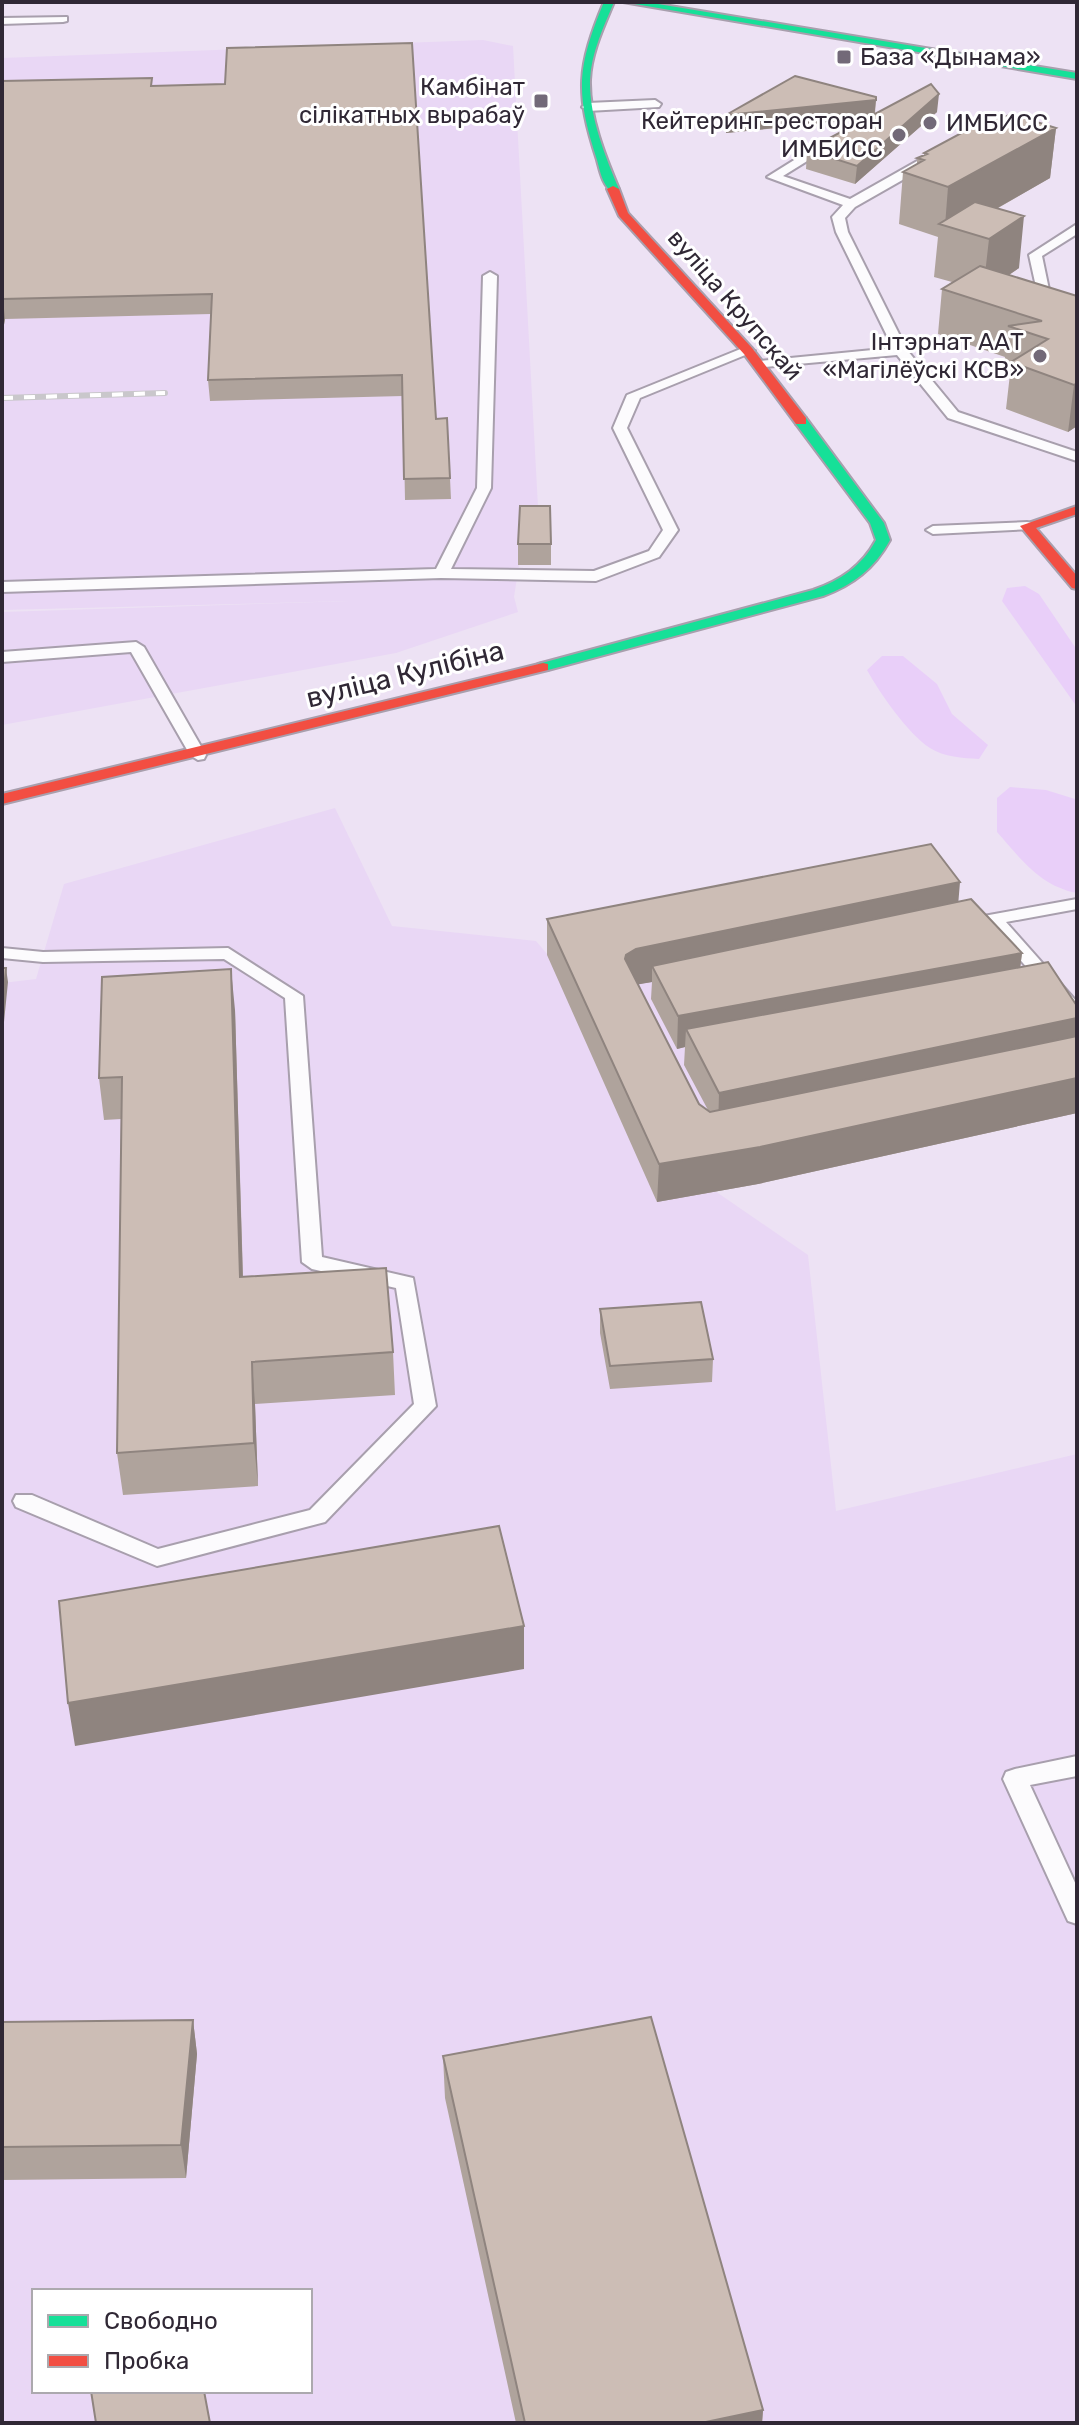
<svg xmlns="http://www.w3.org/2000/svg" width="1079" height="2425" font-family="Rubik,sans-serif">
	<style>
		.built { fill: #e9d7f5; fill-rule: evenodd }
		.green { fill: #e9cff9 }
		.lines { fill: none; stroke-linecap: round; stroke-linejoin: round }
		.lane-casing { stroke: #a89fad; stroke-width: 4 }
		.fast-casing { stroke: #a89fad; stroke-width: 4 }
		.jam-casing { stroke: #a89fad; stroke-width: 4 }
		.lane { fill: #fcfbfd; fill-rule: evenodd }
		.fast { fill: #16e098; fill-rule: evenodd }
		.jam { fill: #f24e42; fill-rule: evenodd }
		.rail-casing { stroke: #c9c7cb; stroke-width: 6 }
		.rail { stroke: #fff; stroke-width: 4; stroke-dasharray: 11; stroke-linecap: butt }
		.wall { fill: #afa39c; fill-rule: evenodd }
		.shaded-wall { fill: #8f847f }
		.building { fill: #ccbdb5; stroke: #8f847f; stroke-width: 2 }
		.poi-dot { fill: #726978; stroke: #fff; stroke-width: 3 }
		.labels { text-anchor: middle; dominant-baseline: central; stroke-width: 6; stroke-linejoin: round; paint-order: stroke }
		.far-poi-label { font-size: 24px; fill: #302835; stroke: #fff; text-anchor: end }
		.far-street-label { font-size: 24px; fill: #302835; stroke: #fff }
		.street-label { font-size: 28px; fill: #302835; stroke: #fff }
	</style>
	<rect width="100%" height="100%" fill="#ede2f4"/>
	<path class="built" d="M483 40 513 46 539 525 550 565H519L514 597 518 612 396 653 2 725V612L349 601 2 610V58Z
		M335 808 392 926 536 941 548 955 928 880 1077 1113 715 1191 808 1255 836 1511 1077 1454V2423H2V983L36 979 64 884ZM34 2291H310V2391H34Z"/>
	<path class="green" d="M1025 586 1039 594 1077 650V707L1002 601 1007 588Z
		M882 656H903L937 684 952 714 988 745 979 759C963 758 944 757 930 748 909 735 879 692 867 670Z
		M1010 787 1046 790 1075 799 1077 893C1040 886 1021 859 997 832V798Z"/>
	<g class="lines">
		<defs>
			<path id="lane" d="M67 17V21L63 22 2 24V18Z
				M655 100 661 104 659 107 588 111 582 107 588 103Z
				M823 142 833 145 783 176 850 199 919 160H927V166L855 207 845 218 848 232 907 350 958 412 1077 452V461L948 418 897 355 755 368 753 365 760 361 893 348 836 232 832 217 843 205 767 177Z
				M1077 224V234L1042 256 1053 309 1077 316V324L1042 314 1029 255Z
				M490 272 497 276 491 488 451 569 594 571 649 551 663 530 613 428 627 395 743 348 755 351 640 398 627 428 678 530 659 557 596 581 441 578 2 592V582L436 569 477 488 483 276Z
				M1027 522 1032 523V529L933 534 926 530 933 526Z
				M136 642 144 647 206 755 204 759 198 760 190 755 131 652 2 662V652Z
				M1077 899V909L1006 922 1077 1002V1019L1070 1017 990 925 962 930 953 925 956 921Z
				M2 948 43 952 228 948 303 996 322 1257 413 1278 436 1406 325 1522 157 1566 16 1507 13 1501 16 1495H32L158 1549 310 1510 414 1404 396 1288 312 1269 302 1262 285 998 224 959 43 962 2 958Z
				M1077 1756V1776L1030 1785 1077 1887V1924L1068 1921 1003 1779 1006 1772 1015 1769Z"/>
			<path id="fast" d="M604 2H614C604 26 591 53 590 80 589 116 605 156 619 189L613 192C603 187 600 171 597 160 575 93 577 67 604 2Z
				M623 2H646L1077 73V79Z
				M796 418H806L884 523 890 540C874 569 853 585 823 596L548 670H538V664L813 590C841 580 862 566 876 540L870 523 796 424Z"/>
			<path id="jam" d="M613 186 619 189 628 213 752 348 806 418V424H796L744 354 619 216 607 189Z
				M1077 506V514L1036 528 1077 576V589L1072 588 1020 526Z
				M543 663 548 664V670L2 804V794Z"/>
		</defs>
		<use href="#lane" class="lane-casing"/>
		<use href="#fast" class="fast-casing"/>
		<use href="#jam" class="jam-casing"/>
		<use href="#lane" class="lane"/>
		<use href="#fast" class="fast"/>
		<use href="#jam" class="jam"/>
		<defs>
			<path id="rail" d="M2 398 165 393"/>
		</defs>
		<use href="#rail" class="rail-casing"/>
		<use href="#rail" class="rail"/>
	</g>
	<path class="wall" d="M2 81 152 86 225 84 436 419 450 478 451 499 405 500 403 396 210 401 208 380 211 314 5 319 2 336Z
		M876 97 875 114 937 112 855 184 806 169 807 150 866 119 726 133V115Z
		M1003 118 1056 128 1050 178 998 208 1019 268 1009 275 1077 296V426L1068 432 1006 409 1010 374 1003 372 1005 357 938 334 942 289 952 282 934 277 938 237 899 224 903 172 917 164V158L924 155V153Z
		M518 544H551V565H518Z
		M958 902 1022 953 1020 968 1077 1006V1113L758 1184 657 1202 547 955V919ZM652 982 651 999 677 1049 685 1047 684 1065 708 1110 699 1104 638 984Z
		M235 1010 243 1276 393 1352 395 1395 255 1404 258 1486 123 1495 117 1453 121 1119 104 1120 99 1078Z
		M600 1309 713 1359 712 1382 610 1389 600 1333Z
		M193 2020 197 2054 186 2178 2 2180V2022Z
		M443 2056 763 2410 762 2423H516L445 2098Z"/>
	<path class="shaded-wall" d="M939 94 937 112 855 184 857 166Z
		M876 100 874 118 726 133V115Z
		M1056 128 1050 178 959 230 945 226 948 187Z
		M1024 216 1019 268 983 292 989 239Z
		M3 299 5 319 2 336V302Z
		M1077 383V426L1068 432 1074 385Z
		M960 882 957 918 652 966V982L635 985 625 959 626 955 636 949Z
		M1022 953 1018 985 686 1029 685 1047 677 1049 678 1016Z
		M6 968 8 982 3 1032 2 1011Z
		M231 969 235 1010 244 1319 240 1277Z
		M1077 1018V1049L718 1130 719 1093Z
		M1077 1078V1113L758 1184 657 1202 659 1164Z
		M252 1362 255 1404 258 1486 254 1443Z
		M524 1626V1669L75 1746 68 1703Z
		M193 2020 197 2054 186 2178 181 2145Z
		M763 2410 762 2423H701Z"/>
	<path class="building" d="M412 43 436 419 447 418 450 478 404 479 402 375 208 380 212 294 3 299 2 302V81L152 78 151 86 225 84 227 48Z
		M795 76 876 97V100L726 115Z
		M931 84 939 94 857 166 807 150Z
		M1011 114 1056 128 948 187 903 172 924 160 917 158 927 154 924 153 993 116 1003 118Z
		M975 202 1024 216 989 239 939 224Z
		M980 266 1077 296V383L1074 385 1011 362 1048 339 1008 326 1042 321 942 289Z
		M520 506H550L551 544H518Z
		M931 844 960 882 636 949 626 955 625 959 699 1104 710 1112 1077 1036V1078L760 1147 659 1164 547 919Z
		M971 899 1022 953 678 1016 652 966Z
		M1048 962 1077 1006V1018L719 1093 686 1029Z
		M2 968H6L2 1011Z
		M231 969 240 1277 386 1268 393 1352 252 1362 254 1443 117 1453 122 1077 99 1078 102 977Z
		M701 1302 713 1359 610 1366 600 1309Z
		M499 1526 524 1626 68 1703 59 1601Z
		M651 2017 763 2410 701 2423H525L443 2056Z
		M193 2020 181 2145 2 2147V2022Z
		M91 2391H204L210 2423H96Z"/>
	<g class="poi-dot">
		<rect x="836" y="49" width="16" height="16" rx="4"/>
		<rect x="533" y="93" width="16" height="16" rx="4"/>
		<circle cx="930" cy="123" r="8"/>
		<circle cx="899" cy="135" r="8"/>
		<circle cx="1040" cy="356" r="8"/>
	</g>
	<g class="labels">
		<g class="far-poi-label">
			<text x="860" y="57" text-anchor="start">База «Дынама»</text>
			<text x="525" y="87">Камбінат<tspan x="525" dy="28">сілікатных вырабаў</tspan></text>
			<text x="883" y="121">Кейтеринг-ресторан<tspan x="883" dy="28">ИМБИСС</tspan></text>
			<text x="946" y="123" text-anchor="start">ИМБИСС</text>
			<text x="1024" y="342">Інтэрнат ААТ<tspan x="1024" dy="28">«Магілёўскі КСВ»</tspan></text>
		</g>
		<g class="far-street-label">
			<text transform="translate(735 305) rotate(49)">вуліца Крупскай</text>
		</g>
		<g class="street-label">
			<text transform="translate(405 674) rotate(-14)">вуліца Кулібіна</text>
		</g>
	</g>
	<rect width="1079" height="2425" fill="none" stroke="#302835" stroke-width="8"/>
	<rect x="32" y="2289" width="280" height="104" fill="#ffffff" stroke="#aca9ae" stroke-width="2"/>
	<rect x="48" y="2315" width="40" height="12" fill="#16e098" stroke="#aca9ae" stroke-width="2"/>
	<text x="104" y="2329" font-size="24" fill="#302835">Свободно</text>
	<rect x="48" y="2355" width="40" height="12" fill="#f24e42" stroke="#aca9ae" stroke-width="2"/>
	<text x="104" y="2369" font-size="24" fill="#302835">Пробка</text>
</svg>
